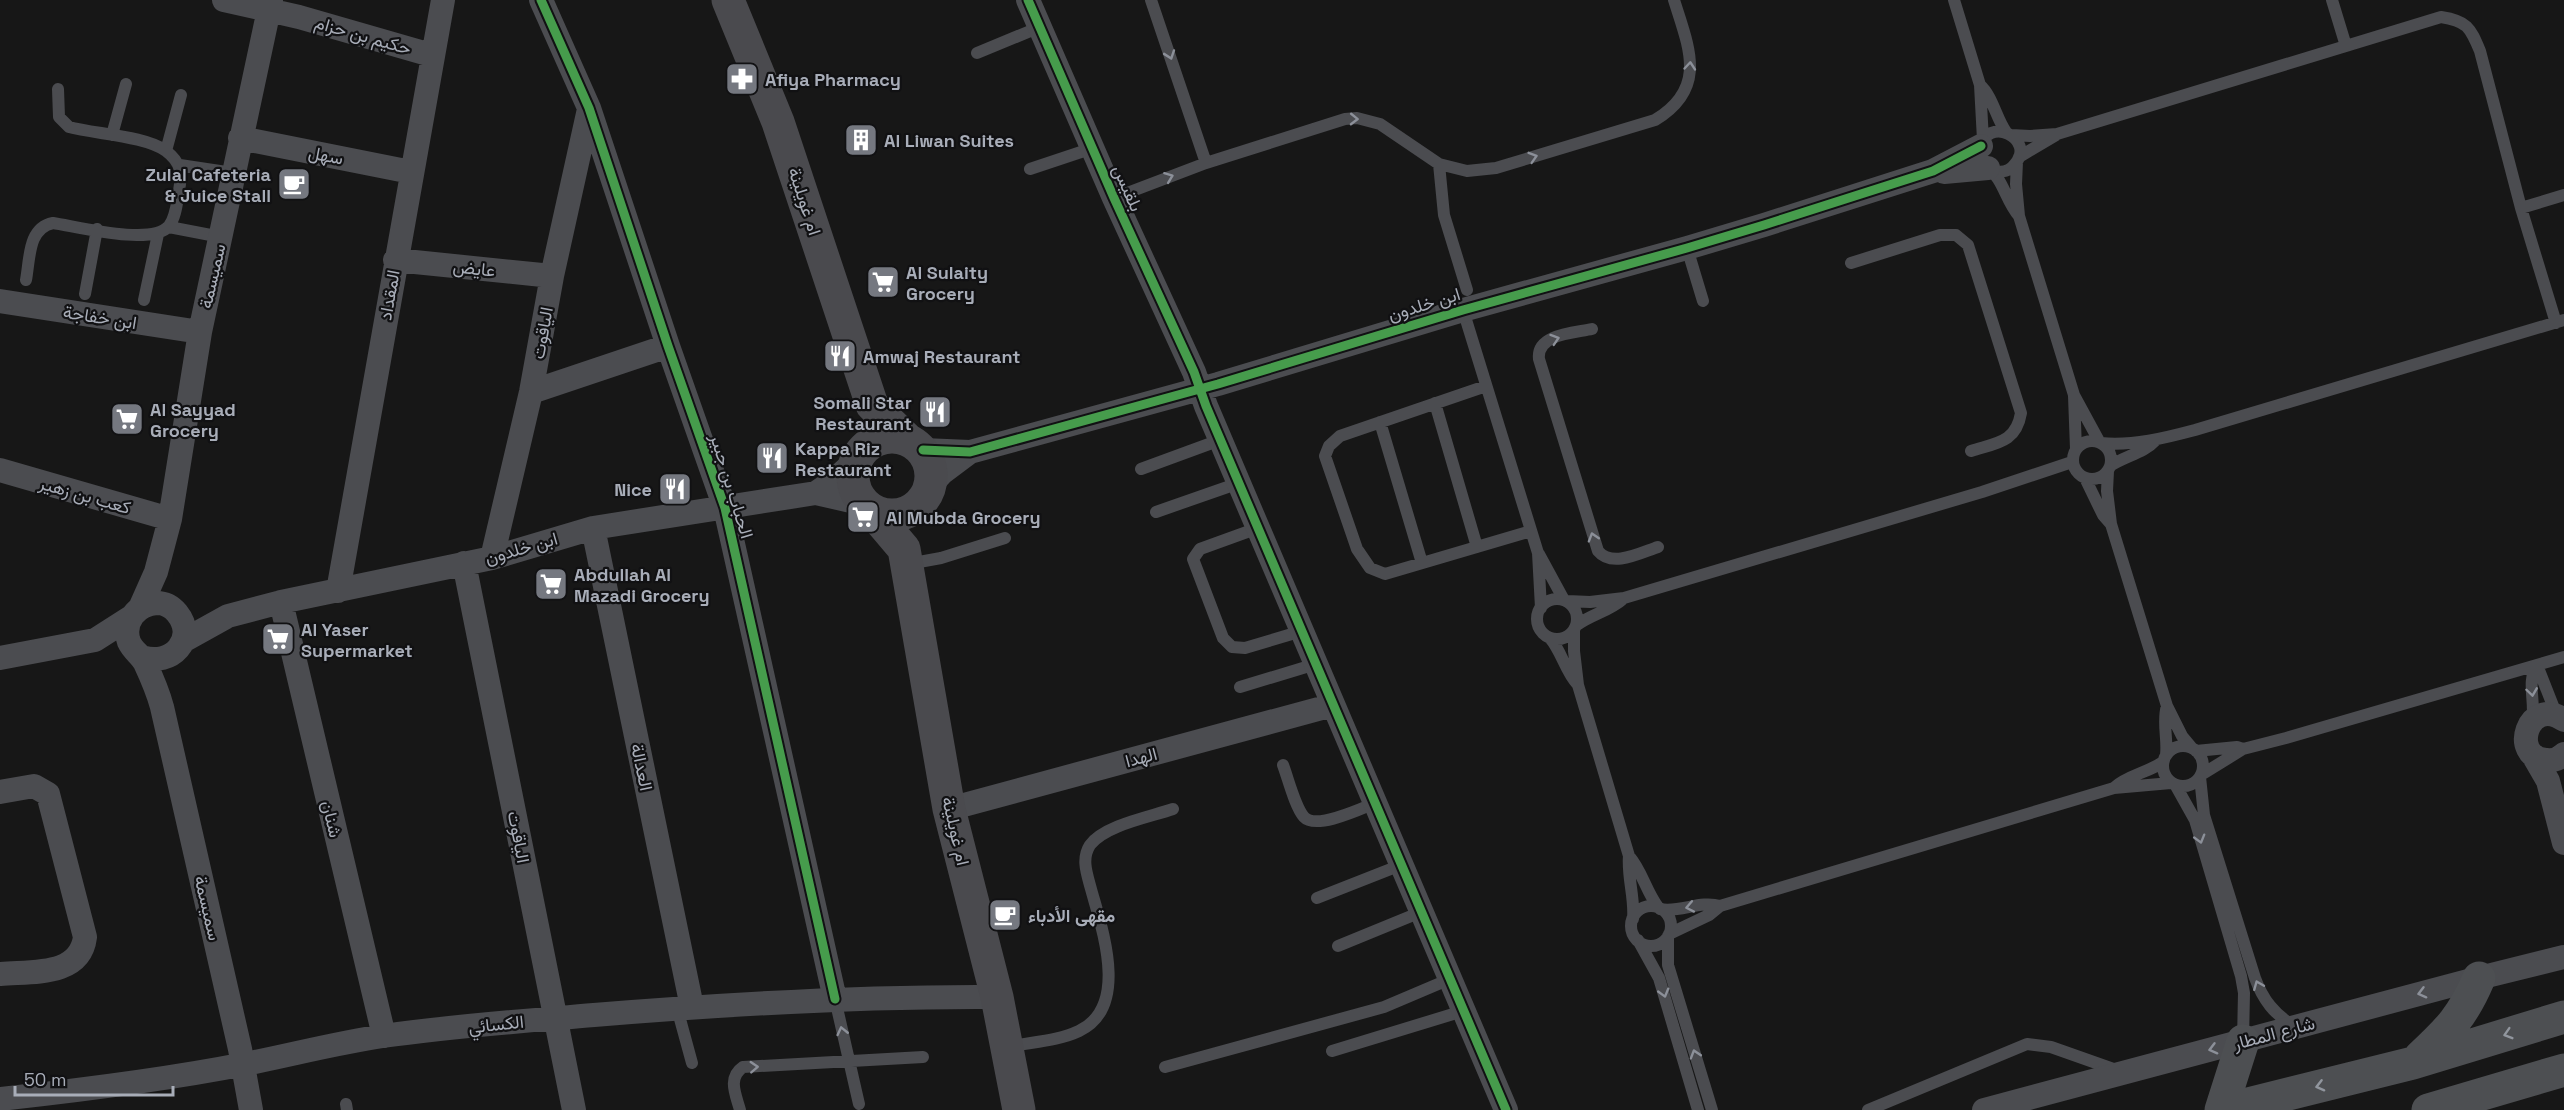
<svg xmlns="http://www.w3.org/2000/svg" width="2564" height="1110" font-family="'Space Grotesk',Vazirmatn,sans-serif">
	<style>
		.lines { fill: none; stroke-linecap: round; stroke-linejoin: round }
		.lane { stroke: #4b4c50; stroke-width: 12 }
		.street { stroke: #4b4c50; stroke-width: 24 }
		.secondary { stroke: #4a4a4e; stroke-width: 33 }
		.primary { stroke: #4d4f52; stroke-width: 33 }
		.cycleway-casing { stroke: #111113; stroke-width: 13 }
		.cycleway { stroke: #469c4c; stroke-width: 9 }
		.oneway { stroke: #8c9099 }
		.oneway2 { stroke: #91969e }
		.labels { text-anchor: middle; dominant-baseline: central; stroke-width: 4.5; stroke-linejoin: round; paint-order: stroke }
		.street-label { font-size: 18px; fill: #a8adb8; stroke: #111113 }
		.poi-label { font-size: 18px; font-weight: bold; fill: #a8adb8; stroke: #111113; text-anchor: start }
	</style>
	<rect width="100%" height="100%" fill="#171717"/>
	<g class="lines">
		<path class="lane" d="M1151 0 1206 163
			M1954 0 1980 85 1983 140
			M2332 0 2346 46
			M977 53 1040 27
			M1980 85C1993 97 1996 118 2006 132
			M112 135 126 84
			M2011 135 2030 136 2057 134 2441 17C2467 21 2470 27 2480 51L2521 208 2556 323
			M1980 150C1986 113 2037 139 2015 164 2010 171 2002 173 1994 171
			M166 151 181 95
			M2019 157 2056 135
			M2017 162 2016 184 2019 216 2074 395 2099 441
			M1439 164 1444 215 1467 290
			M180 165 233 173
			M1986 166C2004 179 2005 200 2019 216
			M1030 169 1093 148
			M1114 198 1206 163 1345 119 1357 118 1380 124 1439 164 1467 171 1496 168 1655 120C1708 88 1689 48 1674 0
			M2521 208 2564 195
			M169 227 221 237
			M1687 248 1703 301
			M1851 263 1940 235H1956L1968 245 2021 413C2016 443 1996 443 1971 451
			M26 280C30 258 28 228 53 223 79 227 152 246 169 226 176 217 177 202 179 191 182 174 182 163 166 151 146 136 95 134 69 127L59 117 58 89
			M85 294 97 229
			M144 300 158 234
			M1463 310 1538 553 1541 608
			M1592 329C1574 333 1536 334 1539 359L1598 551C1612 568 1640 553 1658 547
			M1486 386 1340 436 1329 446 1325 456 1357 549 1370 568 1385 574 1531 531
			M2074 396 2076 449
			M1435 403 1477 547
			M1380 422 1422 563
			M2073 460a19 19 0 1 1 38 0a19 19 0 1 1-38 0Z
			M2101 443C2133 446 2165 438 2195 430L2564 320
			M2110 466C2125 456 2144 453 2156 440
			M1141 469 1220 440
			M2108 471 2107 491 2111 524 2167 706 2182 736 2192 748
			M2085 478 2103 515 2110 523
			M1156 512 1239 483
			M1258 528 1200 549 1193 559 1223 638 1232 647 1245 648 1302 631
			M1539 554 1564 600
			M908 564 941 558 1005 538
			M1537 619a20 20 0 1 1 40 0a20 20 0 1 1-40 0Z
			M1567 601 1590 602 1624 598 1982 492 2072 462
			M1577 625C1592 614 1610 611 1624 598
			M1574 630V651L1578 685 1629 856C1642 871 1646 891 1658 907
			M1550 638C1562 652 1565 671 1578 685
			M2537 665 2557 716
			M1240 687 1316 664
			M2532 721C2536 702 2526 682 2537 665
			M2163 766a20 20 0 1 1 40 0a20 20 0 1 1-40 0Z
			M2196 751 2237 747 2243 749 2286 738 2564 657
			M2166 755C2168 739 2162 721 2167 706
			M1283 765C1288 778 1295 807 1304 817 1316 830 1360 809 1375 803
			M2201 775 2243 749
			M2200 777 2204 815 2255 978C2263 1000 2274 1014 2295 1027
			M2176 786 2195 820 2241 976 2244 993 2243 1040
			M2115 787C2126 776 2149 772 2163 762
			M1629 856C1627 877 1635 898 1633 919
			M1317 898 1401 865
			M1631 926a20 20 0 1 1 40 0a20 20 0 1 1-40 0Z
			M1660 909C1680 913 1700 900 1720 906
			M1669 934 1709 915 1720 906 2114 788 2171 783
			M1668 936V965L1712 1110
			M1638 940 1659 978 1698 1110
			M1338 946 1421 912
			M835 999 859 1104
			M677 1008 692 1063
			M1008 1047C1031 1042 1058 1041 1079 1031 1130 1007 1102 929 1091 889 1087 874 1081 859 1090 845 1105 825 1150 817 1173 809
			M1332 1051 1463 1011
			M1165 1067 1384 1007 1450 979
			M346 1104 347 1110
			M740 1110C736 1095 727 1078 743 1067L923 1057
			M1868 1110 2027 1044 2051 1047 2119 1071"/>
		<path class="street" d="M224 0 299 17 431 55
			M541 0 589 108 668 346 725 508 835 999
			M1028 0 1114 198 1194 372 1206 406 1506 1110
			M240 138 411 172
			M1944 172 1988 168
			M395 260 552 276
			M0 301 200 332
			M531 392 668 346
			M923 450 970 452 1218 384 1463 310 1687 248 1764 225 1933 171 1981 146
			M0 470 170 519
			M931 485 942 473 970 452
			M816 493 832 482 855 461
			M593 528 692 1007
			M492 558 531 392 552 276 589 109
			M464 563 574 1110
			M338 591 443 0
			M281 602 384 1036
			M140 608 156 572 170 519 200 332 271 0
			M183 641 228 616 281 602 492 558 593 528 816 493 864 504
			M142 657C171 667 198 639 177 613 172 607 165 603 157 603 137 604 122 622 129 642 133 651 141 655 145 663 152 678 158 692 162 707L240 1049 251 1110
			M0 658 95 640 131 617
			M2564 720C2528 695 2509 757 2546 760 2553 761 2559 759 2564 754
			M2533 755 2548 781 2564 843
			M0 792 34 786 48 794 85 937C80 977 32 971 0 974
			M949 809 1333 705
			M0 1099C82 1090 164 1080 245 1064 291 1055 336 1043 383 1036 453 1026 524 1021 594 1015 728 1004 862 996 997 997
			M1984 1110 2479 978 2564 957"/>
		<path class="secondary" d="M728 0 778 122 872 405 906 438
			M853 476a39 39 0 1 1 78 0a39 39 0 1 1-78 0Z
			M871 510 904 549 949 809 997 997 1019 1110"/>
		<path class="primary" d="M2420 1057C2449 1030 2463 1016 2479 978
			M2221 1110 2243 1041
			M2224 1110 2413 1063 2564 1017
			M2428 1110 2564 1070"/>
		<defs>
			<path id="cycleway" d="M541 0 589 108 668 346 725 508 835 999
				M1028 0 1114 198 1194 372 1206 406 1506 1110
				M923 450 970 452 1218 384 1463 310 1687 248 1764 225 1933 171 1981 146"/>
		</defs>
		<use href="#cycleway" class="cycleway-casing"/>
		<use href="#cycleway" class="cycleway"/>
	</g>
	<defs><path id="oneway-chevron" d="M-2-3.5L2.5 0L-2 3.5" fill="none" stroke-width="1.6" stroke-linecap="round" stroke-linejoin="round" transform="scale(1.5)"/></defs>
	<g class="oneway">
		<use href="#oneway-chevron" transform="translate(1170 55) rotate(71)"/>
		<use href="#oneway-chevron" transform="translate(1690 66) rotate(-85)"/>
		<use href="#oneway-chevron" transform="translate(1354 119) rotate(1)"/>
		<use href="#oneway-chevron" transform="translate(1533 157) rotate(-17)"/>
		<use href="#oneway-chevron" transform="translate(1169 177) rotate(-21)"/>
		<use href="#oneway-chevron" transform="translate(1555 339) rotate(-18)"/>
		<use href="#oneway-chevron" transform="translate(1593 537) rotate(-107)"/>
		<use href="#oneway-chevron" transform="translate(2532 692) rotate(82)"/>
		<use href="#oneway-chevron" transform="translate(2200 839) rotate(74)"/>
		<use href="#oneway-chevron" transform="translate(1690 907) rotate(169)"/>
		<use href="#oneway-chevron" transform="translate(2258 985) rotate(-112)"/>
		<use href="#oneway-chevron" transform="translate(1664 993) rotate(74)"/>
		<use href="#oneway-chevron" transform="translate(2422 993) rotate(165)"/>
		<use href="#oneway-chevron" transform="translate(842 1031) rotate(-103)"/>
		<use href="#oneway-chevron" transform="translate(2213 1049) rotate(165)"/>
		<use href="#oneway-chevron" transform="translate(1695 1054) rotate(-107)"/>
		<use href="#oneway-chevron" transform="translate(754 1067) rotate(-3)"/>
	</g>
	<g class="oneway2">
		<use href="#oneway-chevron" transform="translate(2508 1034) rotate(163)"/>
		<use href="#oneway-chevron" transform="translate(2320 1086) rotate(166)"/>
	</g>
	<defs>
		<symbol id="pharmacy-square" viewBox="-11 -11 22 22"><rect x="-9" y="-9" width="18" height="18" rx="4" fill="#757880" stroke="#111113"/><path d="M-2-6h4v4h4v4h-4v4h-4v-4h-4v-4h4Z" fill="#fff"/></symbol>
		<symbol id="building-square" viewBox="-11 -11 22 22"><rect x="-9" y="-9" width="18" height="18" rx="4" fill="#757880" stroke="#111113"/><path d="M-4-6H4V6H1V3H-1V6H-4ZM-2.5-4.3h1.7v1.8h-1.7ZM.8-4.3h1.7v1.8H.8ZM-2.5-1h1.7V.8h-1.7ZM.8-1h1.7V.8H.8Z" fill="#fff"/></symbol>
		<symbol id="cafe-square" viewBox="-11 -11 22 22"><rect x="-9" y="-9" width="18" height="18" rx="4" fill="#757880" stroke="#111113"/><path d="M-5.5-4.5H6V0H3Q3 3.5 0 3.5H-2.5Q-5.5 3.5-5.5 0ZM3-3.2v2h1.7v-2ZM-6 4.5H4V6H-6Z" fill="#fff"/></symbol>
		<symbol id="supermarket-square" viewBox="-11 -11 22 22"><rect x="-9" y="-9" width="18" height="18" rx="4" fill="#757880" stroke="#111113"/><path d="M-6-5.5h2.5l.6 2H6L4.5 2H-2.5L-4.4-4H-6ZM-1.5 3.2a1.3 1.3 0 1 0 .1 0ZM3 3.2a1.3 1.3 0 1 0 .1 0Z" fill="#fff"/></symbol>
		<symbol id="restaurant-square" viewBox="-11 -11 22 22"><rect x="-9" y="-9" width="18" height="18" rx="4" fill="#757880" stroke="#111113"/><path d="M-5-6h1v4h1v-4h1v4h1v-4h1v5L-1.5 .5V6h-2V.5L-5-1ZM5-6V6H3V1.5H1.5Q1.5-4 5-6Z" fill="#fff"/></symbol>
	</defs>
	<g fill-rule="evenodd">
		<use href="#pharmacy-square" x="723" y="60" width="38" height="38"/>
		<use href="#building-square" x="842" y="121" width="38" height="38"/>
		<use href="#cafe-square" x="275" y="165" width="38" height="38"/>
		<use href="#supermarket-square" x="864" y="263" width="38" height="38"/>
		<use href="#restaurant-square" x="821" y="337" width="38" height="38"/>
		<use href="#restaurant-square" x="916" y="393" width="38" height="38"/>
		<use href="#supermarket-square" x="108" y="400" width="38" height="38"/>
		<use href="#restaurant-square" x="753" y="439" width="38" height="38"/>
		<use href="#restaurant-square" x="656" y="470" width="38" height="38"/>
		<use href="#supermarket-square" x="844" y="498" width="38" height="38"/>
		<use href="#supermarket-square" x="532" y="565" width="38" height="38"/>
		<use href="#supermarket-square" x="259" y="620" width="38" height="38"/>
		<use href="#cafe-square" x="986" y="896" width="38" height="38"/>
	</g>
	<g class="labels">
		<g class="street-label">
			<text transform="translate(363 35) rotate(16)">حكيم بن حزام</text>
			<text transform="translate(326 155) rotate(11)">سهل</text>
			<text transform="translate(1128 188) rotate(66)">بلقيس</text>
			<text transform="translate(805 201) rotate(72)">ام غويلينة</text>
			<text transform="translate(474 268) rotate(6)">عايض</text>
			<text transform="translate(212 276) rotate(-77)">سميسمة</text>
			<text transform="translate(389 295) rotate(-80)">المقداد</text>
			<text transform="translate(1424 304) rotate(-17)">ابن خلدون</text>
			<text transform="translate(100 317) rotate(9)">ابن خفاجة</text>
			<text transform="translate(542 333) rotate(-80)">الياقوت</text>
			<text transform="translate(732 486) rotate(73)">الحباب بن جبير</text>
			<text transform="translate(85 495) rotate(16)">كعب بن زهير</text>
			<text transform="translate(521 548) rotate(-16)">ابن خلدون</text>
			<text transform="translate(1141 757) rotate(-15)">الهدا</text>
			<text transform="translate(642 767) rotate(78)">العدالة</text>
			<text transform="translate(332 819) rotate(77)">شنان</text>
			<text transform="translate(956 831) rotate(77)">ام غويلينة</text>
			<text transform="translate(519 837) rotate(79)">الياقوت</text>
			<text transform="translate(208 908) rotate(77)">سميسمة</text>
			<text transform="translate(496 1024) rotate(-6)">الكسائي</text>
			<text transform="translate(2274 1033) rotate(-15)">شارع المطار</text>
		</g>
		<g class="poi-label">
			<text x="765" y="79">Afiya Pharmacy</text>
			<text x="884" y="140">Al Liwan Suites</text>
			<text x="271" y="174" text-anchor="end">Zulal Cafeteria<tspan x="271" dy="21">&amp; Juice Stall</tspan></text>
			<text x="906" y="272">Al Sulaity<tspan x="906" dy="21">Grocery</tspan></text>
			<text x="863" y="356">Amwaj Restaurant</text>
			<text x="912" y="402" text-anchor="end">Somali Star<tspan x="912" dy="21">Restaurant</tspan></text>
			<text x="150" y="409">Al Sayyad<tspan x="150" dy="21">Grocery</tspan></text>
			<text x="795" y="448">Kappa Riz<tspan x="795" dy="21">Restaurant</tspan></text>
			<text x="652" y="489" text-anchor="end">Nice</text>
			<text x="886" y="517">Al Mubda Grocery</text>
			<text x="574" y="574">Abdullah Al<tspan x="574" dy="21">Mazadi Grocery</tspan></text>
			<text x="301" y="629">Al Yaser<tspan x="301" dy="21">Supermarket</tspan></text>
			<text x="1028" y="915">مقهى الأدباء</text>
		</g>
	</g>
	<path d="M15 1086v9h158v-9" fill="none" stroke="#a8adb8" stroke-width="3"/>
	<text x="24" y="1086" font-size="18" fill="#a8adb8" stroke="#111113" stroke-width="4.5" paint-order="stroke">50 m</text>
</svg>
